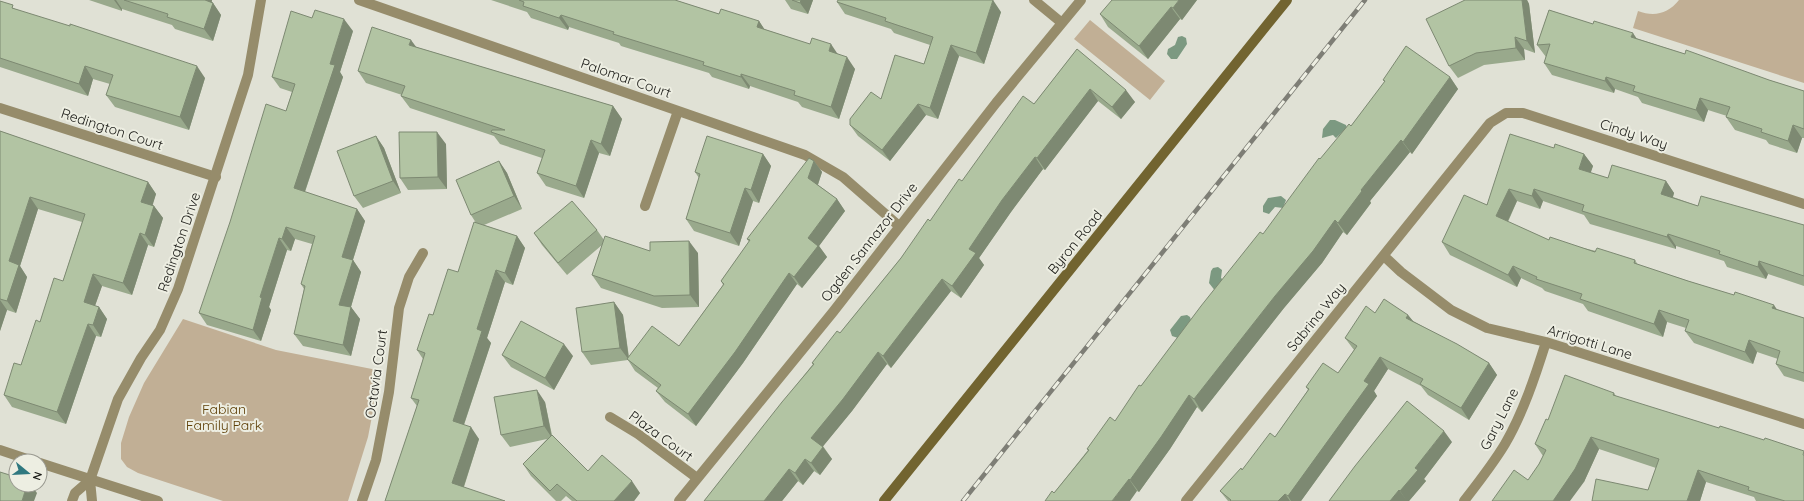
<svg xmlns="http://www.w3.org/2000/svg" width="1804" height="501" font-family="Quicksand,sans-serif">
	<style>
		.green { fill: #c1af95 }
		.water { fill: #7c9981 }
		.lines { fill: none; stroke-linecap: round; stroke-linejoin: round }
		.minor { stroke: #968c6b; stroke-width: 10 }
		.tertiary { stroke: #968c6b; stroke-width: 10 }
		.secondary { stroke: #726430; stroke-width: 10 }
		.rail-casing { stroke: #7e7e76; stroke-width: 4.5 }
		.rail { stroke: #edeee2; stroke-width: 3; stroke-dasharray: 9; stroke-linecap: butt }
		.wall { fill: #99a98c }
		.shaded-wall { fill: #7d8972 }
		.building { fill: #b2c4a3; stroke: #7d8972 }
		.labels { text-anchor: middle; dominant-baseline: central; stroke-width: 4; stroke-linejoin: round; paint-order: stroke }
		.street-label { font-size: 14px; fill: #1a1a16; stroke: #edeee2 }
		.park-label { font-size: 14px; fill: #5f4008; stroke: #edeee2 }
	</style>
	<rect width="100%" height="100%" fill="#e0e1d5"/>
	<path class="green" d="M1679 0H1804V83L1633 28 1638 11C1654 17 1668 14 1679 0Z
		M1090 20 1165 81 1150 100 1074 39Z
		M183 319 276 350 377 370 373 411 368 437 348 501H223L138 473 127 467 121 459V443L129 417 144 383Z"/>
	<path class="water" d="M1182 36 1186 38 1187 44 1177 59H1171L1167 54 1168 49 1175 45 1178 37Z
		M1330 120H1335L1346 125 1347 128 1336 138 1333 135 1322 138 1323 129Z
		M1281 196 1286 200 1283 208 1275 207 1269 214 1263 212V206L1268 198Z
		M1218 267 1222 270 1221 278 1226 282 1216 292 1209 283 1211 271 1213 268Z
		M1187 315 1190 317 1191 320 1178 338 1172 336 1170 330 1181 316Z"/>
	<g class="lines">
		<path class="minor" d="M359 0 805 155 843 177 899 226
			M1034 0 1062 23
			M0 108 216 177
			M645 206 678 111
			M1384 256 1401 272 1451 310 1487 328 1546 342 1804 424
			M610 417 638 434 697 478
			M0 450 33 461
			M40 463 158 501
			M362 501 376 460 389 392 399 308 409 277 423 253
			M679 501 833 312 996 103 1081 0
			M1186 501 1490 123 1506 113H1523L1804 204
			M1464 501C1478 483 1493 464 1505 444 1523 413 1535 377 1546 342"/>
		<path class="tertiary" d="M72 501 75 493 90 480
			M92 501 90 480 118 399 141 358 160 330 178 289 248 75 261 0"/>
		<path class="secondary" d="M884 501 1287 0"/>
		<defs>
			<path id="rail" d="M963 501 1365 0"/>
		</defs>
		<use href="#rail" class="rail-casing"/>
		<use href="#rail" class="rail"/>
	</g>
	<path class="wall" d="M89 0H212V2L213 3 221 15 213 41 175 29 172 25 122 9V11Z
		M491 0H675L719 14 759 21 764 29 838 54 855 69 839 119 802 107 798 102 750 86 749 89 712 77 709 73 621 46 619 43 569 27 568 30 531 18 527 12Z
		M785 0H813L808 14 791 9Z
		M1197 0 1182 20 1180 19 1148 59 1108 27 1100 14Z
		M1465 0H1527L1529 4 1535 53 1524 49 1525 60 1484 65 1458 78 1449 66Z
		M0 1 15 9 205 78 189 130 115 107 106 95 110 84 93 79 88 96 0 67Z
		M837 2 1001 12 984 64 959 56 938 119 926 115 890 161 858 136 850 125 924 64 930 45 894 33 891 29 845 14Z
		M1549 10 1685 54 1804 91V138H1802L1797 153 1769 144 1766 140 1735 130 1726 117 1727 116 1708 110 1704 122 1642 103 1638 97 1615 89 1614 93 1552 75 1544 63 1546 57 1537 45Z
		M353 31 340 72 343 77 305 192 357 209 365 221 353 260 361 272 351 307 360 319 351 356 303 346 294 334 304 289 301 284 312 244 295 239 291 251 287 250 269 307 271 310 261 341 207 325 199 313 286 111 292 92 280 88 272 77Z
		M416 47 613 106 622 119 610 156 599 153 584 198 546 186 537 173 542 158 500 144 494 136 410 108 401 96 402 95 366 83 358 71Z
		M1077 49 1135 102 1121 119 1098 101 1045 170 1043 169 1011 212 979 258 984 265 961 298 951 291 891 368 887 364 852 411 823 446 832 459 820 475 814 471 803 485 798 481 782 501H704L813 364 812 363 840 333 901 258 962 181 1034 104Z
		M1450 77 1458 89 1412 154 1410 152 1370 201 1371 203 1347 235 1343 232 1322 263 1284 308 1202 412 1197 407 1170 449 1139 492 1137 491 1054 493 1088 450 1087 449 1115 421 1141 386 1351 126 1385 82 1383 80Z
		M0 131 148 182 156 194 152 205 154 206 163 218 154 247 148 245 132 295 102 286 95 306 99 307 107 319 101 337 96 336 66 424 12 407 4 395 21 365 40 322 63 281 82 222 38 209 20 266 27 277 16 313 7 310 0 331Z
		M376 136 384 148 401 193 363 208 354 196Z
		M446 144 447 189 408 190 400 178Z
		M1554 148 1584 154 1593 166 1590 173 1608 178 1666 181 1674 193 1673 197 1698 206 1804 225V286L1768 274 1766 279 1727 267 1724 261 1676 246V249L1590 224 1584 215 1543 201 1540 209 1517 201 1508 222 1549 240 1635 260 1638 265 1804 318V382L1784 376 1776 364 1778 359 1757 352 1753 364 1694 343 1685 331 1686 328 1667 322 1663 337 1588 311 1583 304 1545 291 1542 288 1521 278 1517 287 1450 255 1442 242Z
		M763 154 771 166 759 203 753 201 739 246 694 231 686 219 699 178 695 172Z
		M499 161 507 173 522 209 484 225 517 236 525 248 513 285 505 282 487 338 491 343 464 425 479 439 464 487 385 501 417 406 411 398 423 359 417 350 433 315 458 272 476 223 471 215Z
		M814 161 822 172 818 185 837 199 845 211 819 246 827 257 802 288 797 284 743 363 696 426 665 402 656 391 658 388 635 371 628 360 591 365 582 352 614 302 623 315 629 357 679 346 723 285 721 281 749 242 747 239Z
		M597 230 604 240 650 251 698 253 699 307 662 308 601 288 592 275 602 245 567 275 542 245 534 233Z
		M1375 313 1408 315 1413 321 1489 363 1497 375 1469 420 1428 395 1421 386 1388 369 1374 391 1377 396 1301 501H1228L1220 491 1275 437 1308 390 1306 387 1338 373 1354 350 1345 338Z
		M502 355 573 356 554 390 511 367Z
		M1614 393 1616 396 1804 501H1756L1754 497 1706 482 1700 501H1592L1648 490 1656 468 1599 449 1584 482 1539 464 1543 456 1535 444 1548 420Z
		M545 402 552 435 588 471 640 493 634 501H572L566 496 561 501H556L531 476 523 464 547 439 510 447 501 435Z
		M1452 442 1424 479 1426 481 1409 501H1329Z"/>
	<path class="shaded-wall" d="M114 0H116L122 9V11Z
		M201 0H212L209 11Z
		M801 0H813L808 14 800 3Z
		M993 0 1001 12 984 64 976 53Z
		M1179 0H1197L1182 20 1173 8Z
		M1522 0H1527L1529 4 1535 53 1527 41Z
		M213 3 221 15 213 41 204 29Z
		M1171 7 1180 19 1148 59 1139 46Z
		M561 15 569 27 568 30 559 18Z
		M344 19 353 31 340 72 343 77 302 200 294 188 330 64Z
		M759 21 767 33 757 27Z
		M1633 33 1641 45 1631 37Z
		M1515 37 1524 49 1525 60 1516 48Z
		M411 40 420 52 409 45Z
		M831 44 839 56 829 51Z
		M951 45 959 56 938 119 930 108Z
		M847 57 855 69 839 119 831 107Z
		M85 66 93 79 88 96 79 84Z
		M197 66 205 78 189 130 180 117Z
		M741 74 750 86 749 89 741 77Z
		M1450 77 1458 89 1412 154 1403 142Z
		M1606 77 1615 89 1614 93 1605 81Z
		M1090 89 1098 101 1045 170 1037 158Z
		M1126 90 1135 102 1121 119 1112 107Z
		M1700 98 1708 110 1704 122 1696 110Z
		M918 104 926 115 890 161 882 150Z
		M613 106 622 119 610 156 601 144Z
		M1793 125 1802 138 1797 153 1788 141Z
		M437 132 446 144 447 189 438 177Z
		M376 136 384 148 401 193 393 181Z
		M591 140 599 153 584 198 576 186Z
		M1401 140 1410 152 1370 201 1371 203 1347 235 1338 223 1361 190Z
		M763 154 771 166 759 203 751 190Z
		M1584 154 1593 166 1588 181 1579 169Z
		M1035 157 1043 169 1011 212 979 258 984 265 961 298 952 286 969 249 1002 200Z
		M499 161 507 173 522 209 514 196Z
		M814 161 822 172 816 190 808 178Z
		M1666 181 1674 193 1670 206 1661 194Z
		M148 182 156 194 150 214 141 202Z
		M745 188 753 201 739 246 730 233Z
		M1509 189 1517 201 1504 229 1496 216Z
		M1534 189 1543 201 1540 209 1532 196Z
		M30 197 38 209 20 266 27 277 16 313 7 301 9 261Z
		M837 199 845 211 819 246 827 257 802 288 794 277 808 238Z
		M154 206 163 218 154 247 145 235Z
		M357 209 365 221 350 269 342 257Z
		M1335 220 1343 232 1322 263 1284 308 1202 412 1194 399Z
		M286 227 295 239 291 251 282 239Z
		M140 233 148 245 132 295 123 283Z
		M1668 234 1676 246V249L1667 237Z
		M517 236 525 248 513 285 505 273Z
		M279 238 287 250 269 307 271 310 261 341 253 330 260 297Z
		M689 241 698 253 699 307 690 295Z
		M353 260 361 272 348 317 339 305Z
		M1759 261 1768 274 1766 279 1758 267Z
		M1513 266 1521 278 1517 287 1508 275Z
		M496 270 505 282 487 338 491 343 461 433 453 421 477 329Z
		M789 273 797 284 743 363 696 426 688 414Z
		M93 274 102 286 92 314 84 302Z
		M942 279 951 291 891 368 883 356Z
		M0 300 7 310 0 331Z
		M614 302 623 315 629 360 620 348Z
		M1774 305 1782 317 1772 308Z
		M99 307 107 319 101 337 93 325Z
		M351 307 360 319 351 356 343 345Z
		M1659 310 1667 322 1663 337 1654 324Z
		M1408 315 1417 326 1406 318Z
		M88 324 96 336 66 424 57 412Z
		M1749 340 1757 352 1753 364 1745 352Z
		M564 344 573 356 554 390 545 378Z
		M878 352 887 364 852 411 820 450 811 438Z
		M1380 357 1388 369 1374 391 1377 396 1301 501H1291L1288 496Z
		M1489 363 1497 375 1469 420 1461 408Z
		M537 390 545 402 552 438 544 426Z
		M1189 395 1197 407 1170 449 1139 492 1130 480Z
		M471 427 479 439 461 495 452 483Z
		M1444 431 1452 442 1424 479 1426 481 1409 501H1407L1400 491 1415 468Z
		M1591 437 1599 449 1584 482 1570 501H1553Z
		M823 447 832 459 820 475 811 463Z
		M805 459 814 471 803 485 795 473Z
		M789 469 798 481 782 501H764Z
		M1698 470 1706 482 1700 501H1687Z
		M1129 479 1137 491 1130 501H1112Z
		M632 481 640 493 634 501H614Z
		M27 485H31L37 493 34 501H22Z
		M1399 490 1407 501H1390Z
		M1285 494 1290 501H1278Z"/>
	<path class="building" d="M124 0H205L213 3 204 29 167 17 168 14Z
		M519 0H675L719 14 721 9 759 21 757 27 810 44 812 38 831 44 829 51 847 57 831 107 794 95 795 91 741 74V77L703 65 704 62 613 34 614 32 561 15 559 18 523 6 524 2Z
		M792 0H801L800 3Z
		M838 0H993L976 53 951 45 930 108 918 104 882 150 850 125V119L871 92 881 99 895 55 924 64 933 37 885 21 886 18 837 2Z
		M1112 0H1179L1173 8 1171 7 1139 46 1100 14Z
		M1465 0H1522L1527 41 1515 37 1516 48 1476 53 1449 66 1426 19Z
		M0 1 13 5 12 8 70 26V24L197 66 180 117 106 95 113 75 85 66 79 84 0 58Z
		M315 10 344 19 330 64 335 65 294 188 357 209 342 257 353 260 339 305 351 307 343 345 294 334 305 286 301 284 315 236 286 227 282 239 279 238 260 297 262 298 253 330 199 313 230 222 266 104 286 111 295 84 272 77 291 11 312 18Z
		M1549 10 1593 24 1594 21 1633 33 1631 37 1685 54 1686 50 1769 80 1804 91V129L1793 125 1788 141 1761 132 1762 129 1726 117 1730 107 1700 98 1696 110 1633 91 1635 86 1606 77 1605 81 1544 63 1550 44 1537 45Z
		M372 27 411 40 409 45 613 106 601 144 591 140 576 186 537 173 545 150 491 132 492 130H505L401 96 405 86 358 71Z
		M1406 46 1450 77 1403 142 1401 140 1361 190 1362 191 1338 223 1335 220 1313 251 1275 296 1194 399 1189 395 1161 437 1130 480 1129 479 1112 501H1045L1052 491 1054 493 1089 450 1087 449 1110 417 1115 421 1139 385 1141 386 1201 306 1260 232 1263 234 1319 158 1320 159 1349 124 1351 126 1385 81 1383 80Z
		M1077 49 1126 90 1112 107 1090 89 1037 158 1035 157 1002 200 969 249 976 253 952 286 942 279 883 356 878 352 843 399 811 438 823 447 811 463 805 459 795 473 789 469 764 501H704L782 402 814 364 812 363 837 331 840 333 901 258 928 219 930 221 959 179 962 181 1023 96 1034 104Z
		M0 131 148 182 141 202 154 206 145 235 140 233 123 283 93 274 84 302 99 307 93 325 88 324 57 412 4 395 14 363 21 365 36 320 40 322 54 278 63 281 85 214 30 197 9 261 19 265 7 301 0 299Z
		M399 132H437L438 177 400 178Z
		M1510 134 1554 148 1555 144 1584 154 1579 169 1608 178 1612 165 1666 181 1661 194 1698 206 1701 196 1804 225V276L1759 261 1758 267 1719 254 1720 251 1668 234 1667 237 1582 211 1584 205 1534 189 1532 196 1509 189 1496 216 1549 240 1550 237 1595 252 1597 248 1635 260 1634 263 1688 281 1734 295 1735 292 1774 305 1772 308 1804 318V373L1776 364 1780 351 1749 340 1745 352 1685 331 1689 320 1659 310 1654 324 1580 299 1582 294 1536 279 1537 277 1513 266 1508 275 1442 242 1464 195 1487 205Z
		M376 136 393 181 354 196 337 151Z
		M707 136 763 154 751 190 745 188 730 233 686 219 700 174 695 172Z
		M809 158 814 161 808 178 837 199 808 238 818 246 794 277 789 273 735 352 688 414 656 391 661 385 627 359 652 326 679 346 724 284 721 281 750 240 747 239Z
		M499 161 514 196 471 215 456 180Z
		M572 201 597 230 558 263 534 233Z
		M474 222 517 236 505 273 496 270 477 329 482 331 453 421 471 427 452 483 505 501H385L419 400 411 398 425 353 417 350 429 314 433 315 448 269 458 272Z
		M605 236 650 251V242L689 241 690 295 654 296 592 275Z
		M1384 299 1408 315 1406 318 1457 344 1489 363 1461 408 1420 384 1423 379 1380 357 1364 381 1369 384 1288 496 1285 494 1278 501H1230L1231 500 1220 491 1241 468 1242 470 1270 433 1275 437 1309 389 1306 387 1323 363 1338 373 1357 346 1345 338 1366 306 1375 313Z
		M614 302 620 348 582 352 576 308Z
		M521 321 564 344 545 378 502 355Z
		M1565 375 1614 393 1613 395 1719 428 1720 426 1764 440 1765 438 1804 451 1803 455H1804V501H1785L1748 490 1749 487 1698 470 1687 501H1592L1596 479 1648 490 1659 459 1591 437 1575 469 1553 501H1492L1514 470 1528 480 1539 464 1546 450 1535 444 1546 419 1548 420Z
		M537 390 544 426 501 435 494 397Z
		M1407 401 1444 431 1415 468 1418 470 1400 491 1399 490 1390 501H1329L1355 466Z
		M552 435 588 471 602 455 632 481 614 501H577L557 484 550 491 523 464Z
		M0 472 16 477V485H27L22 501H0Z"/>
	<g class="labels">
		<g class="street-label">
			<text transform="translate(626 78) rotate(19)">Palomar Court</text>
			<text transform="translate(112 129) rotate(18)">Redington Court</text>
			<text transform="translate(1634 134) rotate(18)">Cindy Way</text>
			<text transform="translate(179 242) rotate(-71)">Redington Drive</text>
			<text transform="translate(869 242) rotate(-52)">Ogden Sannazor Drive</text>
			<text transform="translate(1075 242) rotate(-51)">Byron Road</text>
			<text transform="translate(1316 317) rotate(-51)">Sabrina Way</text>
			<text transform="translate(1590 342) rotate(17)">Arrigotti Lane</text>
			<text transform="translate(376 374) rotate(-82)">Octavia Court</text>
			<text transform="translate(1499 419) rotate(-63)">Gary Lane</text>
			<text transform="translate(661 436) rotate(36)">Plaza Court</text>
		</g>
		<g class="park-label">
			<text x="224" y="409">Fabian<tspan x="224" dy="16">Family Park</tspan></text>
		</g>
	</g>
	<g transform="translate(28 473) rotate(108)"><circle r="19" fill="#edeee2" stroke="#999990"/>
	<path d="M0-3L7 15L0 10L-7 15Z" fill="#2f787f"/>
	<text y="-6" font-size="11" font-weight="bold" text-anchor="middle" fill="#1a1a16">N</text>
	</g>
</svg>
